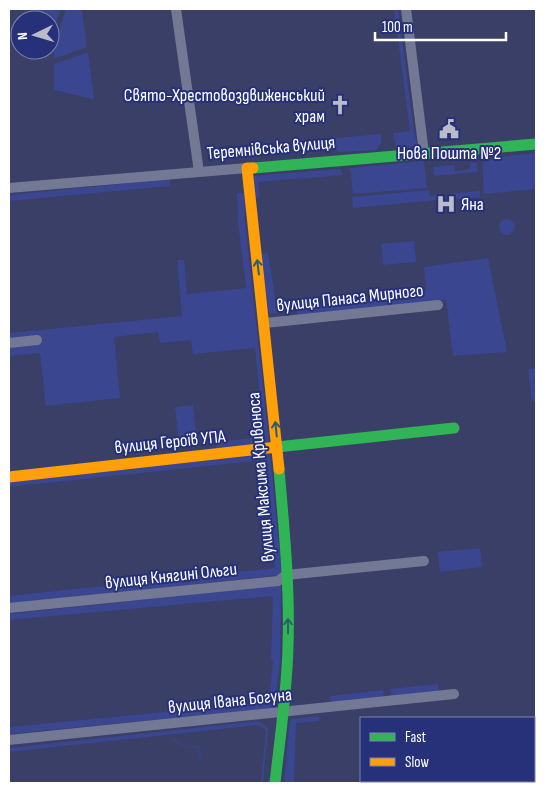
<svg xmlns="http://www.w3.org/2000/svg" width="545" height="792" font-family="'Sofia Sans Condensed',sans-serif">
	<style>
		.green { fill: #3a4690 }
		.water { fill: #394175 }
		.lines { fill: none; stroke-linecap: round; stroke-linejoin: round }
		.street { stroke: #737895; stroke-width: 10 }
		.fast { stroke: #30b455; stroke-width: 11 }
		.slow { stroke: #ff9f0a; stroke-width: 11 }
		.oneway { stroke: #2a5f6c }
		.labels { text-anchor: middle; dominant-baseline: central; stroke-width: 4; stroke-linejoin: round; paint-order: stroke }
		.poi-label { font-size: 18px; fill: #fff; stroke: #263179; text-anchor: end }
		.street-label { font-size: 18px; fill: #fff; stroke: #263179 }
	</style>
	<rect width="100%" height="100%" fill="#393f66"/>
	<path class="green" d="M35 9H61L50 37V20H36Z
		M66 9H82L87 47 54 59 55 42Z
		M394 9H398L414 132 417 144C411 148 403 149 396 148L393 133 410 131Z
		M88 52 94 98 92 99 54 90V64Z
		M381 134V144L376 150 340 152 336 150 335 138Z
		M536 153V189L484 194 482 163 497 157Z
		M424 161 427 188 353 194 350 168Z
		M470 163H477L478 172 434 176 433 167 454 165 455 171 470 169Z
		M340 169 343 175 258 182 260 197 255 198 252 176Z
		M170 179V186L9 201V195Z
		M429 190 430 196 438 195V200L353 208 352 197Z
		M480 191V197L448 200V194Z
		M237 193H244L245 221 269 442 216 448V442L264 437 255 348 193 354 191 340 160 343 158 332 114 337 120 398 46 406 40 353 9 356V346L42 342 41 336 9 339V333L182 316 177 260H184L187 294 246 288 238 222Z
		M499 227a8 8 0 1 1 16 0a8 8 0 1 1-16 0Z
		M414 241 416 262 383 265 381 244Z
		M268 253 277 310 286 308 287 312 269 314 260 254Z
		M488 258 507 352 453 356 446 300 298 317 296 307 426 291 424 267Z
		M536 368V401H532L528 369Z
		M193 405 197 441 179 443 175 407Z
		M270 454 282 575 9 604V596L275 568 263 460 9 487V482Z
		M480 548 482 567 440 572 438 552Z
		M281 585 280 661 274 708 9 734V727L269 702 273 661 271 660 273 596 9 620V614Z
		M438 684 439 691 391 697 390 689Z
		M383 690 384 697 331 703 330 696Z
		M319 716V721L296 723 294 783H284L290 719Z
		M258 721 268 728 263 783H261L266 730 258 725 9 752V748Z"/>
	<path class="water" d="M174 737C186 747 183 746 200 746L203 754V758L199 760 196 757 198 750 181 746 171 740Z"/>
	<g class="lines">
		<path class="street" d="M176 9 199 172
			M406 9 424 153
			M9 188 247 168
			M265 323 438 305
			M9 343 37 340
			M9 608 278 581 286 575 424 561
			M9 740 454 694"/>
		<path class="fast" d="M253 168 536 144
			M277 447 454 428
			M275 783C280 737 287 692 288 646 290 587 284 528 279 469"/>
		<path class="slow" d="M253 168H247L279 469
			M9 477 277 447"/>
	</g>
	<defs><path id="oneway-shaft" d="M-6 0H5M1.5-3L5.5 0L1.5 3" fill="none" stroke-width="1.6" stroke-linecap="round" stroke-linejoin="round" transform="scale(1.25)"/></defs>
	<g class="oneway">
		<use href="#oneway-shaft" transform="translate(258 267) rotate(-97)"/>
		<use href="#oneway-shaft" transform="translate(276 429) rotate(-96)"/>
		<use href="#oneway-shaft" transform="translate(288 626) rotate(-90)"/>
	</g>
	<defs>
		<symbol id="church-bare" viewBox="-9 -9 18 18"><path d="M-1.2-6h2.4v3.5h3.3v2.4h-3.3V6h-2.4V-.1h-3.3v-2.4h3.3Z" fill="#babcc9" stroke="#263179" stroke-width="2.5" paint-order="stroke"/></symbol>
		<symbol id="civic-bare" viewBox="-9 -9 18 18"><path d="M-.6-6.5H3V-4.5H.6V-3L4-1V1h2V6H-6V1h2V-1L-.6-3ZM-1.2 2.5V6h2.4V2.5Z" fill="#babcc9" stroke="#263179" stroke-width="2.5" paint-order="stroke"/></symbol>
		<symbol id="hospital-bare" viewBox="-9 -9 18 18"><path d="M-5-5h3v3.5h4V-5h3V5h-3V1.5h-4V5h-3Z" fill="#babcc9" stroke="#263179" stroke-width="2.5" paint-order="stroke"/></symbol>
	</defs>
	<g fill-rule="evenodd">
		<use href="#church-bare" x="326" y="91" width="28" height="28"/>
		<use href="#civic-bare" x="435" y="115" width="28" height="28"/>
		<use href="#hospital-bare" x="432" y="190" width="28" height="28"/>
	</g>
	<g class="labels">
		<g class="poi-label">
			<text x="325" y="95">Свято-Хрестовоздвиженський<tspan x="325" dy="21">храм</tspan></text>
			<text x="449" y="153" text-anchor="middle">Нова Пошта №2</text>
			<text x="461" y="204" text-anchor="start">Яна</text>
		</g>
		<g class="street-label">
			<text transform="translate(271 148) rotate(-5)">Теремнівська вулиця</text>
			<text transform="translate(350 298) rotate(-6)">вулиця Панаса Мирного</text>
			<text transform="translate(170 442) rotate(-6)">вулиця Героїв УПА</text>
			<text transform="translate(261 477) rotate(-95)">вулиця Максима Кривоноса</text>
			<text transform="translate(171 576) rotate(-6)">вулиця Княгині Ольги</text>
			<text transform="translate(230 701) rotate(-6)">вулиця Івана Богуна</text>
		</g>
	</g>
	<rect width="545" height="792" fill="none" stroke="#ffffff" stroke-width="20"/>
	<rect x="360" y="717" width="175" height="65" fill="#263179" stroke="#7d83af"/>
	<rect x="370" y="733" width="25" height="8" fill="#30b455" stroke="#7d83af"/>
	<text x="405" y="742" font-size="15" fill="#ffffff">Fast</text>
	<rect x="370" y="758" width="25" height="8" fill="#ff9f0a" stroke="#7d83af"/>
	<text x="405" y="767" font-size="15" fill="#ffffff">Slow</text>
	<g transform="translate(35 35) rotate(265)"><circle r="24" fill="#263179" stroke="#7d83af"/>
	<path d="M0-4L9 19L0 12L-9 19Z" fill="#babcc9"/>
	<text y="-8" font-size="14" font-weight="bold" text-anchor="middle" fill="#ffffff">N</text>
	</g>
	<path d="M375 32v8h131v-8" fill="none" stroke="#ffffff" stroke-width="2.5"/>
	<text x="382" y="32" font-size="15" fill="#ffffff" stroke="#263179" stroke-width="4" paint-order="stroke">100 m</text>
</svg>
